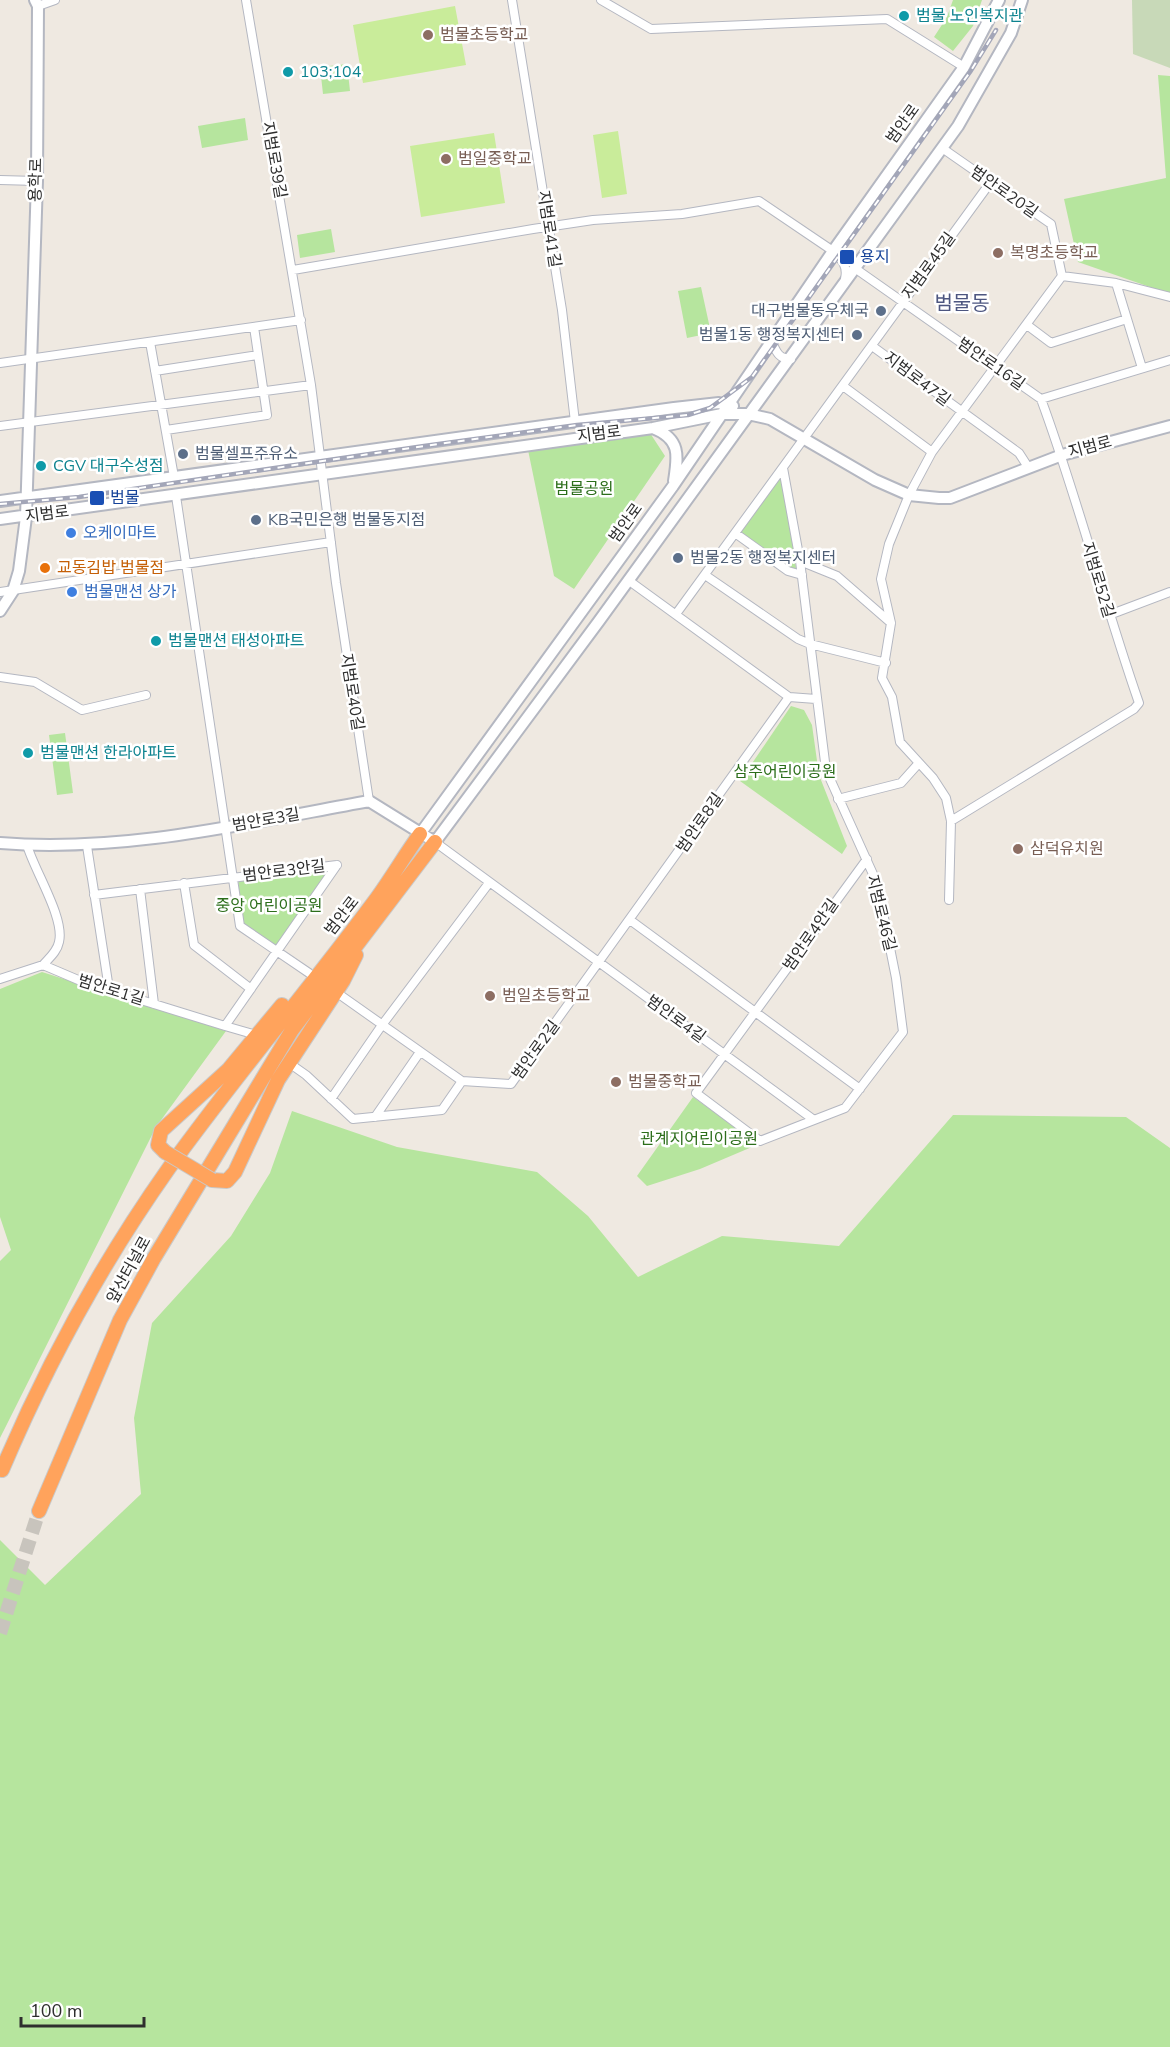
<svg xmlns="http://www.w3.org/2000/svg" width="1170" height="2047" font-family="'Nunito Sans','Noto Sans KR',sans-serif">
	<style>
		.green { fill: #b6e59e }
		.cemetery { fill: #c8d9b8 }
		.pitch { fill: #c9ec9a }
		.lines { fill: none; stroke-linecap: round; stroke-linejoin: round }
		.highway-tunnel { stroke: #c8c4bd; stroke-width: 14; stroke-dasharray: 14 7; stroke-linecap: butt }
		.street-casing { stroke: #b4b7c1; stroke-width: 10 }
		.secondary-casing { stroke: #b4b7c1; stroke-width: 14 }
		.highway-casing { stroke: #c9c9c9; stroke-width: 16 }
		.street { stroke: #fff; stroke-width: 8 }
		.secondary { stroke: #fff; stroke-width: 10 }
		.highway { stroke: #ffa35c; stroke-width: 14 }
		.rail-casing { stroke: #a3a6b8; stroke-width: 4.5 }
		.rail { stroke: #fff; stroke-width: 2; stroke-dasharray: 7; stroke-linecap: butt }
		.highway-bridge-casing { stroke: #c9c9c9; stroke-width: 16; stroke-linecap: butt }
		.highway-bridge { stroke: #ffa35c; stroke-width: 14 }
		.culture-dot { fill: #0f9aa8; stroke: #fff; stroke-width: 2 }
		.education-dot { fill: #8d6e63; stroke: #fff; stroke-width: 2 }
		.transit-dot { fill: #1a4fb4; stroke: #fff; stroke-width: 2 }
		.service-dot { fill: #5c6f8a; stroke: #fff; stroke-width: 2 }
		.shop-dot { fill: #3f7fe0; stroke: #fff; stroke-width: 2 }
		.food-dot { fill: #e8710a; stroke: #fff; stroke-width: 2 }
		.labels { text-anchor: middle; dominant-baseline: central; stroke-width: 5; stroke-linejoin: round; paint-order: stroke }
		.culture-label { font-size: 16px; fill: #0d838f; stroke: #fff; text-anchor: start }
		.education-label { font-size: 16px; fill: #785e54; stroke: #fff; text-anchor: start }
		.street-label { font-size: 16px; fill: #2e2e2e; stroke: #fff }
		.transit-label { font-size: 16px; fill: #164399; stroke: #fff; text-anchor: start }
		.service-label { font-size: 16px; fill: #4e5e75; stroke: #fff; text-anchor: start }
		.park-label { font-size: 16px; fill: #2c6e1b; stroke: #fff }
		.shop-label { font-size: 16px; fill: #366cbe; stroke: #fff; text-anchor: start }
		.food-label { font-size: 16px; fill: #c56008; stroke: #fff; text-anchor: start }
		.quarter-label { font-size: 20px; fill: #4d5680; stroke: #fff }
	</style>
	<rect width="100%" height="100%" fill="#efe9e1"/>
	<path class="green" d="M953 0H982L973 26 953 51 934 37 947 17Z
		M347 64 350 91 323 94 320 67Z
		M1158 75 1170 76V294L1078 262 1064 199 1166 178Z
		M245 118 248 140 202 148 198 126Z
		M331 229 335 252 300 258 297 235Z
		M701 287 711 333 687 338 678 291Z
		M650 433 665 456 574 589 554 576 528 450Z
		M782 473 796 568 791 570 738 533Z
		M791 706 804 710 812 725 819 775 847 846 842 854 740 781Z
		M65 733 73 793 57 795 49 735Z
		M326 871 328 872 277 946 243 924 238 880Z
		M42 972 226 1031 156 1127 0 1438V1261L11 1250 0 1217V989Z
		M693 1097 759 1144 700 1169 647 1186 637 1176Z
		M292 1111 397 1147 537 1172 588 1216 638 1277 722 1236 839 1246 953 1115 1126 1117 1170 1148V2047H0V1540L45 1585 141 1494 134 1418 152 1323 231 1236 270 1173Z"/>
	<path class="cemetery" d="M1132 0H1170V68L1133 54Z"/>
	<path class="pitch" d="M455 6 466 65 363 83 353 25Z
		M618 131 627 194 602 198 593 135Z
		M494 133 505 203 421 217 410 146Z"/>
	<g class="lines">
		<path class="highway-tunnel" d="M0 1633 39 1511"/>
		<defs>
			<path id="street" d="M246 0 311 385 336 583 369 801
				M512 0 562 310 575 422
				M601 0 651 29 887 19 964 67
				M38 6 55 0
				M942 148 1051 224 1062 276
				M0 180 37 181
				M856 269 1041 399 1170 360
				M293 270 533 229 593 220 682 214 759 201 833 251C842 260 848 266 845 279
				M1062 276 1116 283 1170 297
				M1116 283 1142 368
				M1027 325 1051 343 1127 319
				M771 340C776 351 778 359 791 359
				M150 342 174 477
				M872 346 1019 453 1028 467
				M0 363 301 320
				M155 371 258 355
				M843 386 932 452
				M0 426 311 385
				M166 430 267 415 254 327
				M176 496 240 926 309 973
				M735 533 788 571 802 575
				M800 561 837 576 891 623
				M705 575 798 639 810 644 886 663
				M628 580 789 697
				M0 592 331 542
				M676 614 990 183
				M1109 615 1170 592
				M0 677 35 682 82 710 146 695
				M789 697 816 699
				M838 799 901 783 918 764
				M951 821 1134 709 1139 703C1104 603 1078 499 1041 399
				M435 842 814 1120 845 1108 903 1032 896 978 877 883 826 770 800 561 783 468
				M27 845C34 870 65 918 59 942 57 952 49 958 43 965
				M87 846 109 989
				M184 883 194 945 251 989
				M140 889 154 1004
				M94 895 337 865
				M949 900 951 821 946 798 933 778 900 742 892 697 882 678 891 623 881 579 889 544 909 495 932 452 1062 276
				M630 920 860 1089
				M0 979 43 965 83 982 225 1026
				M336 992 462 1081 511 1084 789 697
				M256 1035 225 1026 337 865
				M289 1063 306 1075 353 1119 442 1110 462 1081
				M331 1099 382 1025 489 883
				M375 1117 420 1052
				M814 1120 760 1141 696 1093 867 859"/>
			<path id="secondary" d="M653 428C681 439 678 456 674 481
				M0 501 674 408 719 403 733 406
				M0 519 653 428 722 414H748L770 419 875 480 909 495 939 498H950L1062 455 1170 426
				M0 611 13 591 19 571 26 517 37 181 38 6 35 0
				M420 834 673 486 833 251 964 67 999 0
				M0 843C124 853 248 823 369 801L435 842 599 621 958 126 1011 33 1022 0"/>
			<path id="highway" d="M165 1152 158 1145 161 1131 228 1070 282 1005
				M212 1180 227 1181 235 1172 278 1080 343 981 356 955
				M2 1470C46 1366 104 1260 169 1168 235 1076 309 990 377 898 392 877 405 855 420 834
				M39 1511 120 1320 154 1258 292 1030 435 842"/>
		</defs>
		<use href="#street" class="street-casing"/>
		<use href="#secondary" class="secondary-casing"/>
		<use href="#highway" class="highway-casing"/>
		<use href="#street" class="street"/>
		<use href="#secondary" class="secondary"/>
		<use href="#highway" class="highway"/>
		<defs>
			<path id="rail" d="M0 504 79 497 424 446 577 425 688 415 710 408 752 377 970 72 996 30"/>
		</defs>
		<use href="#rail" class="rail-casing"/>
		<use href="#rail" class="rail"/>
		<defs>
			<path id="highway-bridge" d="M165 1152 212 1180"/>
		</defs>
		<use href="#highway-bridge" class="highway-bridge-casing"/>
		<use href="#highway-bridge" class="highway-bridge"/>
	</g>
	<g class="culture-dot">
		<circle cx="904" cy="16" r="6"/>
		<circle cx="288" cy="72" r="6"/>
		<circle cx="41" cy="466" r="6"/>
		<circle cx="156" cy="641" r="6"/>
		<circle cx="28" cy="753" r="6"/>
	</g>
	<g class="education-dot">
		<circle cx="428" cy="35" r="6"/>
		<circle cx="446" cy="159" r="6"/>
		<circle cx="998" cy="253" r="6"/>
		<circle cx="1018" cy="849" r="6"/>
		<circle cx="490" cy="996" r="6"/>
		<circle cx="616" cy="1082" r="6"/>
	</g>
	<g class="transit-dot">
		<rect x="839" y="249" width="16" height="16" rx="3"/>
		<rect x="89" y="490" width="16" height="16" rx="3"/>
	</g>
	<g class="service-dot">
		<circle cx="881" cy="311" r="6"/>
		<circle cx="857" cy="335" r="6"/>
		<circle cx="183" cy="454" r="6"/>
		<circle cx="256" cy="520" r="6"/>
		<circle cx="678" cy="558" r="6"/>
	</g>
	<g class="shop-dot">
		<circle cx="71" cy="533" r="6"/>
		<circle cx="72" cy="592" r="6"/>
	</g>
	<circle class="food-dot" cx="45" cy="568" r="6"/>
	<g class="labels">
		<g class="culture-label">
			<text x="916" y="16">범물 노인복지관</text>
			<text x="300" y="72">103;104</text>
			<text x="53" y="466">CGV 대구수성점</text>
			<text x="168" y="641">범물맨션 태성아파트</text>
			<text x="40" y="753">범물맨션 한라아파트</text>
		</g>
		<g class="education-label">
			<text x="440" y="35">범물초등학교</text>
			<text x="458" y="159">범일중학교</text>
			<text x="1010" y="253">복명초등학교</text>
			<text x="1030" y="849">삼덕유치원</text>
			<text x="502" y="996">범일초등학교</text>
			<text x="628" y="1082">범물중학교</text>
		</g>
		<g class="street-label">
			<text transform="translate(903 124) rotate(-54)">범안로</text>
			<text transform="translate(274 160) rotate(80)">지범로39길</text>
			<text transform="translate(36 180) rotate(-89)">용학로</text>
			<text transform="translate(1004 192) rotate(35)">범안로20길</text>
			<text transform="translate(549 229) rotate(81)">지범로41길</text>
			<text transform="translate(929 266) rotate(-54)">지범로45길</text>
			<text transform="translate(991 364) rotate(35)">범안로16길</text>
			<text transform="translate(917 379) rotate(37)">지범로47길</text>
			<text transform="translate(599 434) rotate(-7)">지범로</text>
			<text transform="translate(1090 447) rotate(-15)">지범로</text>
			<text transform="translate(47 514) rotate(-7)">지범로</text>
			<text transform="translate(626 523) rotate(-54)">범안로</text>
			<text transform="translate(1098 580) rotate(73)">지범로52길</text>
			<text transform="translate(352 692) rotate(81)">지범로40길</text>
			<text transform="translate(266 820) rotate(-10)">범안로3길</text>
			<text transform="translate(700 823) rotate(-55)">범안로8길</text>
			<text transform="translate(284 871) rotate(-7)">범안로3안길</text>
			<text transform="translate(881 913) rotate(76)">지범로46길</text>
			<text transform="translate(342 916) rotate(-52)">범안로</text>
			<text transform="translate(811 935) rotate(-55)">범안로4안길</text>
			<text transform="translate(111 990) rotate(17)">범안로1길</text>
			<text transform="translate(676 1019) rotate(36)">범안로4길</text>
			<text transform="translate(536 1050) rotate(-54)">범안로2길</text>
			<text transform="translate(129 1270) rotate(-61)">앞산터널로</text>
		</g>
		<g class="transit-label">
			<text x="860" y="257">용지</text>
			<text x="110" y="498">범물</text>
		</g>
		<g class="service-label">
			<text x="869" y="311" text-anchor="end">대구범물동우체국</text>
			<text x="845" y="335" text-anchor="end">범물1동 행정복지센터</text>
			<text x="195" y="454">범물셀프주유소</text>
			<text x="268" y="520">KB국민은행 범물동지점</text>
			<text x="690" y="558">범물2동 행정복지센터</text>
		</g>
		<g class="park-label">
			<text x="584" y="489">범물공원</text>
			<text x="785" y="772">삼주어린이공원</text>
			<text x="269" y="906">중앙 어린이공원</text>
			<text x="699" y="1139">관계지어린이공원</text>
		</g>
		<g class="shop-label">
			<text x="83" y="533">오케이마트</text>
			<text x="84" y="592">범물맨션 상가</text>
		</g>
		<g class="food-label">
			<text x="57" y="568">교동김밥 범물점</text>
		</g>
		<g class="quarter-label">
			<text x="962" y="303">범물동</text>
		</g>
	</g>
	<path d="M21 2017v9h123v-9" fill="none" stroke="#2e2e2e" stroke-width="3"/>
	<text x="30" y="2017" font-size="18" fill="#2e2e2e" stroke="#ffffff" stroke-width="4.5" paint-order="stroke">100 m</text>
</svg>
